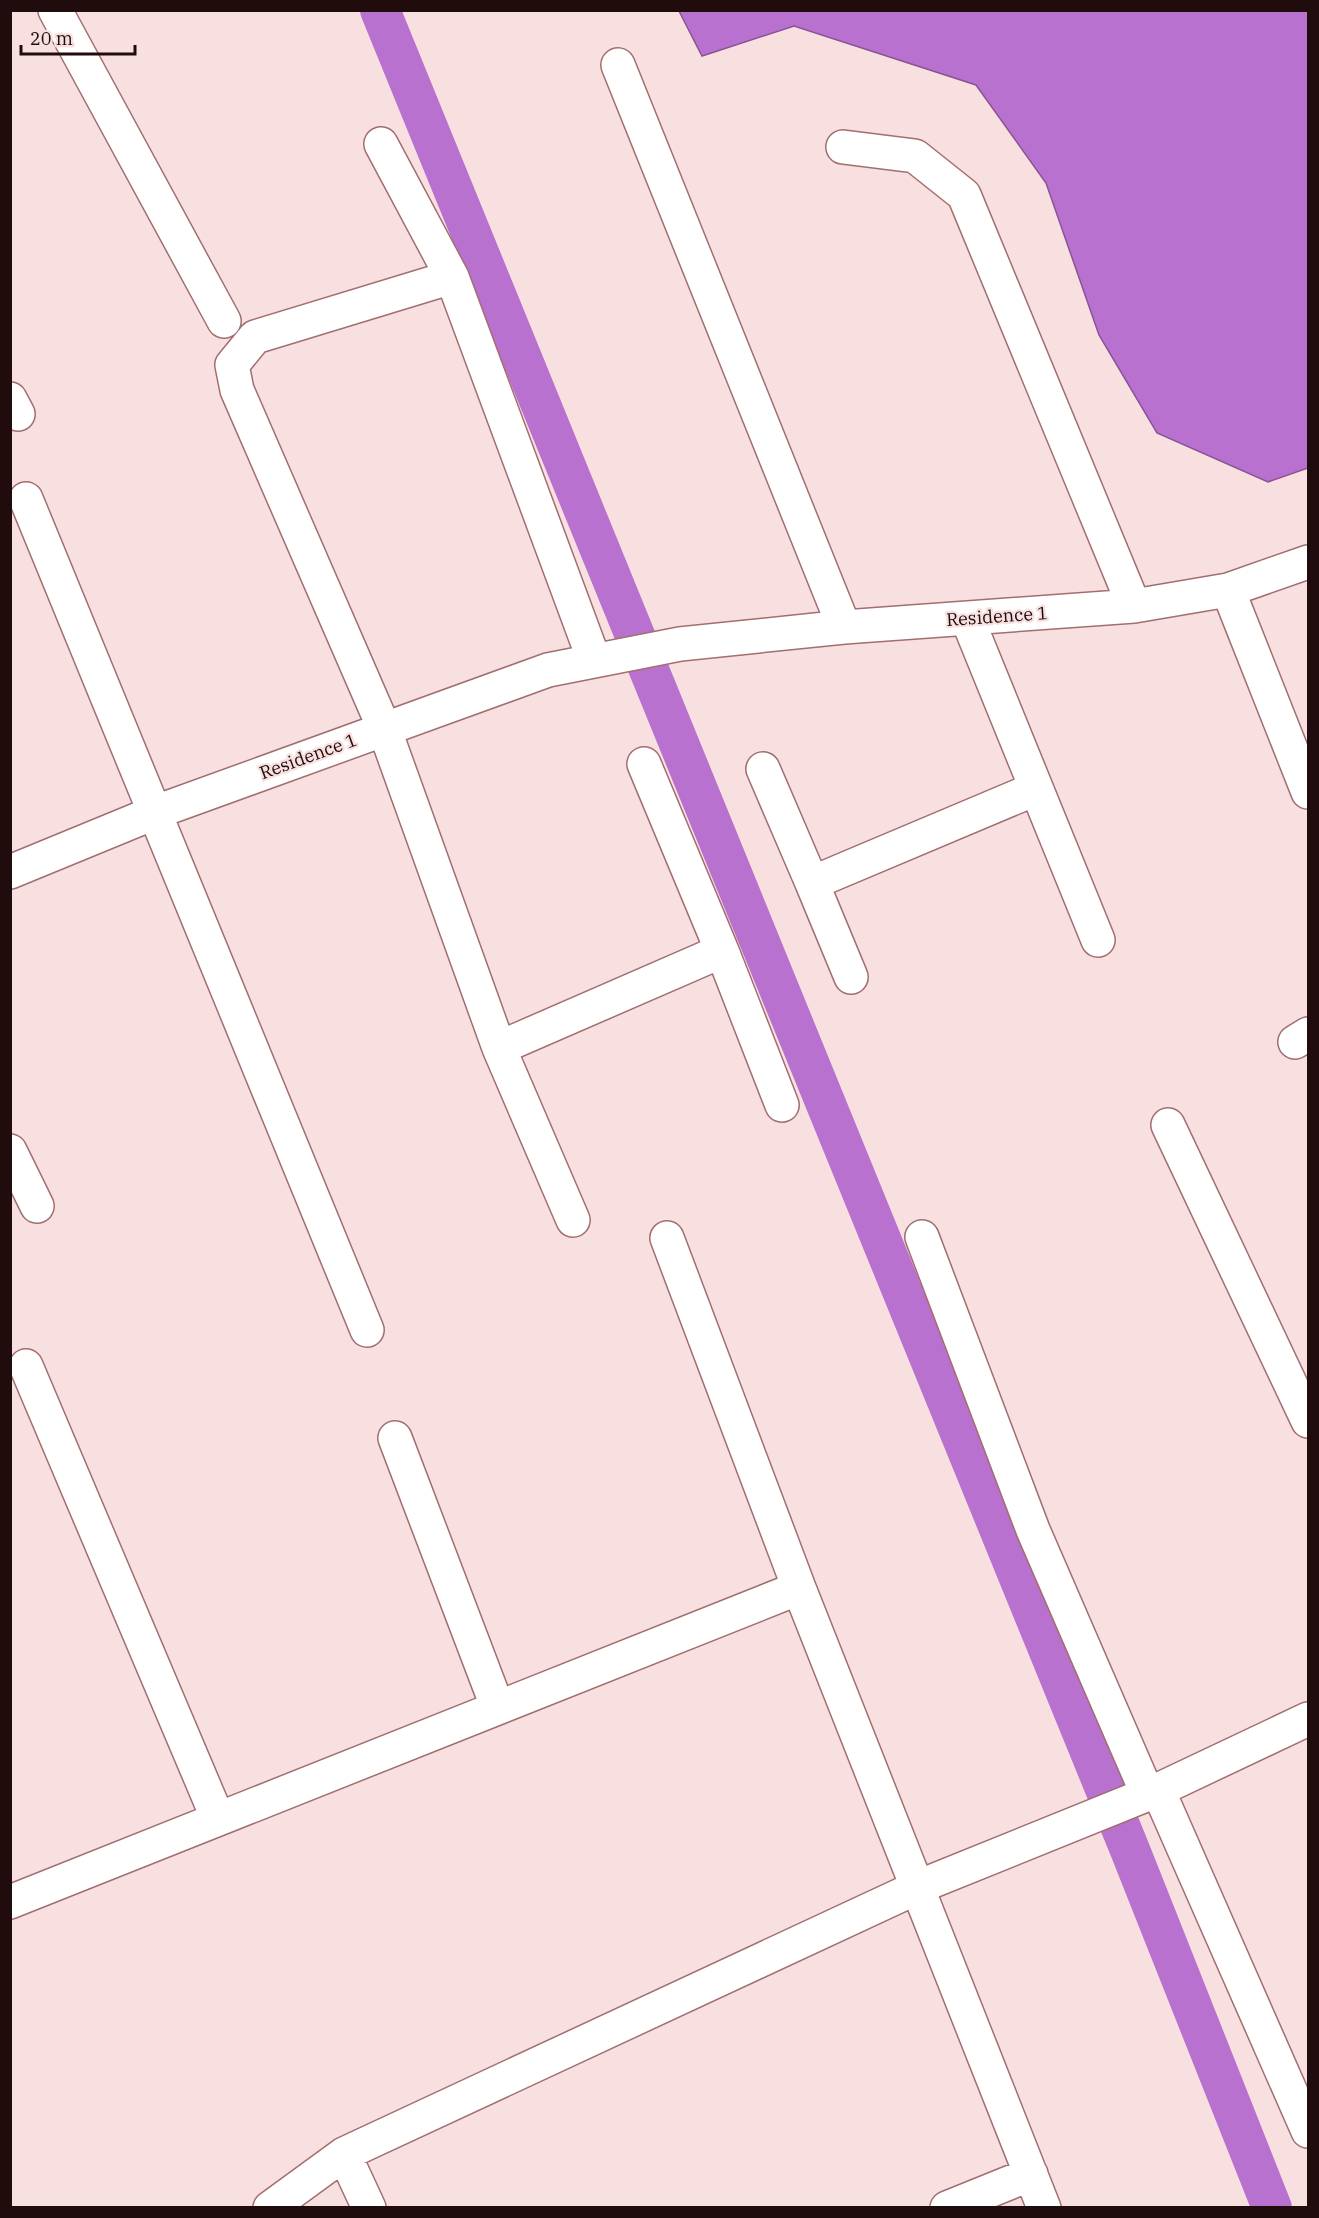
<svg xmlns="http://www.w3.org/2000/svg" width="1319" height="2218" font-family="'IBM Plex Serif',serif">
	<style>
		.water { fill: #b871cf; stroke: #8a5395; stroke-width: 1.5 }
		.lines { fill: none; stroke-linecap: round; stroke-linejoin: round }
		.canal { stroke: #b871cf; stroke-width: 40 }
		.minor-casing { stroke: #a26e6f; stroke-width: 36 }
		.minor { stroke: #fff; stroke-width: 33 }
		.labels { text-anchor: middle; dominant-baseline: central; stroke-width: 4.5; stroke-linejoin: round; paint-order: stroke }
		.street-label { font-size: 18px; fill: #200c0d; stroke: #f8e0e0 }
	</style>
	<rect width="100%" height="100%" fill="#f8e0e0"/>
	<path class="water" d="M679 11H1308V468L1268 482 1157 433 1099 335 1046 183 976 85 794 26 702 56Z"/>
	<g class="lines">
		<path class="canal" d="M380 10 1130 1850 1272 2208"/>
		<defs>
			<path id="minor" d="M55 10 224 321
				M618 65 844 627
				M381 144 452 277 594 660
				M843 147 915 156 964 195 1134 606
				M452 277 255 337 232 365 237 390 384 728 499 1048 573 1220
				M10 399 18 414
				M26 499 367 1330
				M1228 590 1308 792
				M967 618 1098 940
				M644 764 722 951
				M763 769 812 883 1035 789
				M10 872 156 812 548 670 680 644 844 627 1134 606 1228 590 1308 562
				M812 883 851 977
				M1295 1042 1308 1034
				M499 1048 722 951 782 1105
				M1168 1125 1308 1421
				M10 1151 37 1206
				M922 1237 1033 1530 1147 1793
				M667 1238 799 1588 1044 2208
				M26 1366 218 1819
				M395 1438 497 1706
				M1158 1790 1308 2131
				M10 1902 799 1588
				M344 2154 369 2208
				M270 2208 344 2154 918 1887 1158 1790 1308 1719
				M947 2208 1031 2174"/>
		</defs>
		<use href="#minor" class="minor-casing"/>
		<use href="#minor" class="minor"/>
	</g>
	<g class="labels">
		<g class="street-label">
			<text transform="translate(997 616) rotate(-4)">Residence 1</text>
			<text transform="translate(308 756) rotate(-20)">Residence 1</text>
		</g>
	</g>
	<rect width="1319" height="2218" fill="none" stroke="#200c0d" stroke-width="24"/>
	<path d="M21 45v9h114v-9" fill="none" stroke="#200c0d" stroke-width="3"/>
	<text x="30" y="45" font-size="18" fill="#200c0d" stroke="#f8e0e0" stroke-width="4.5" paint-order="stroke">20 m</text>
</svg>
